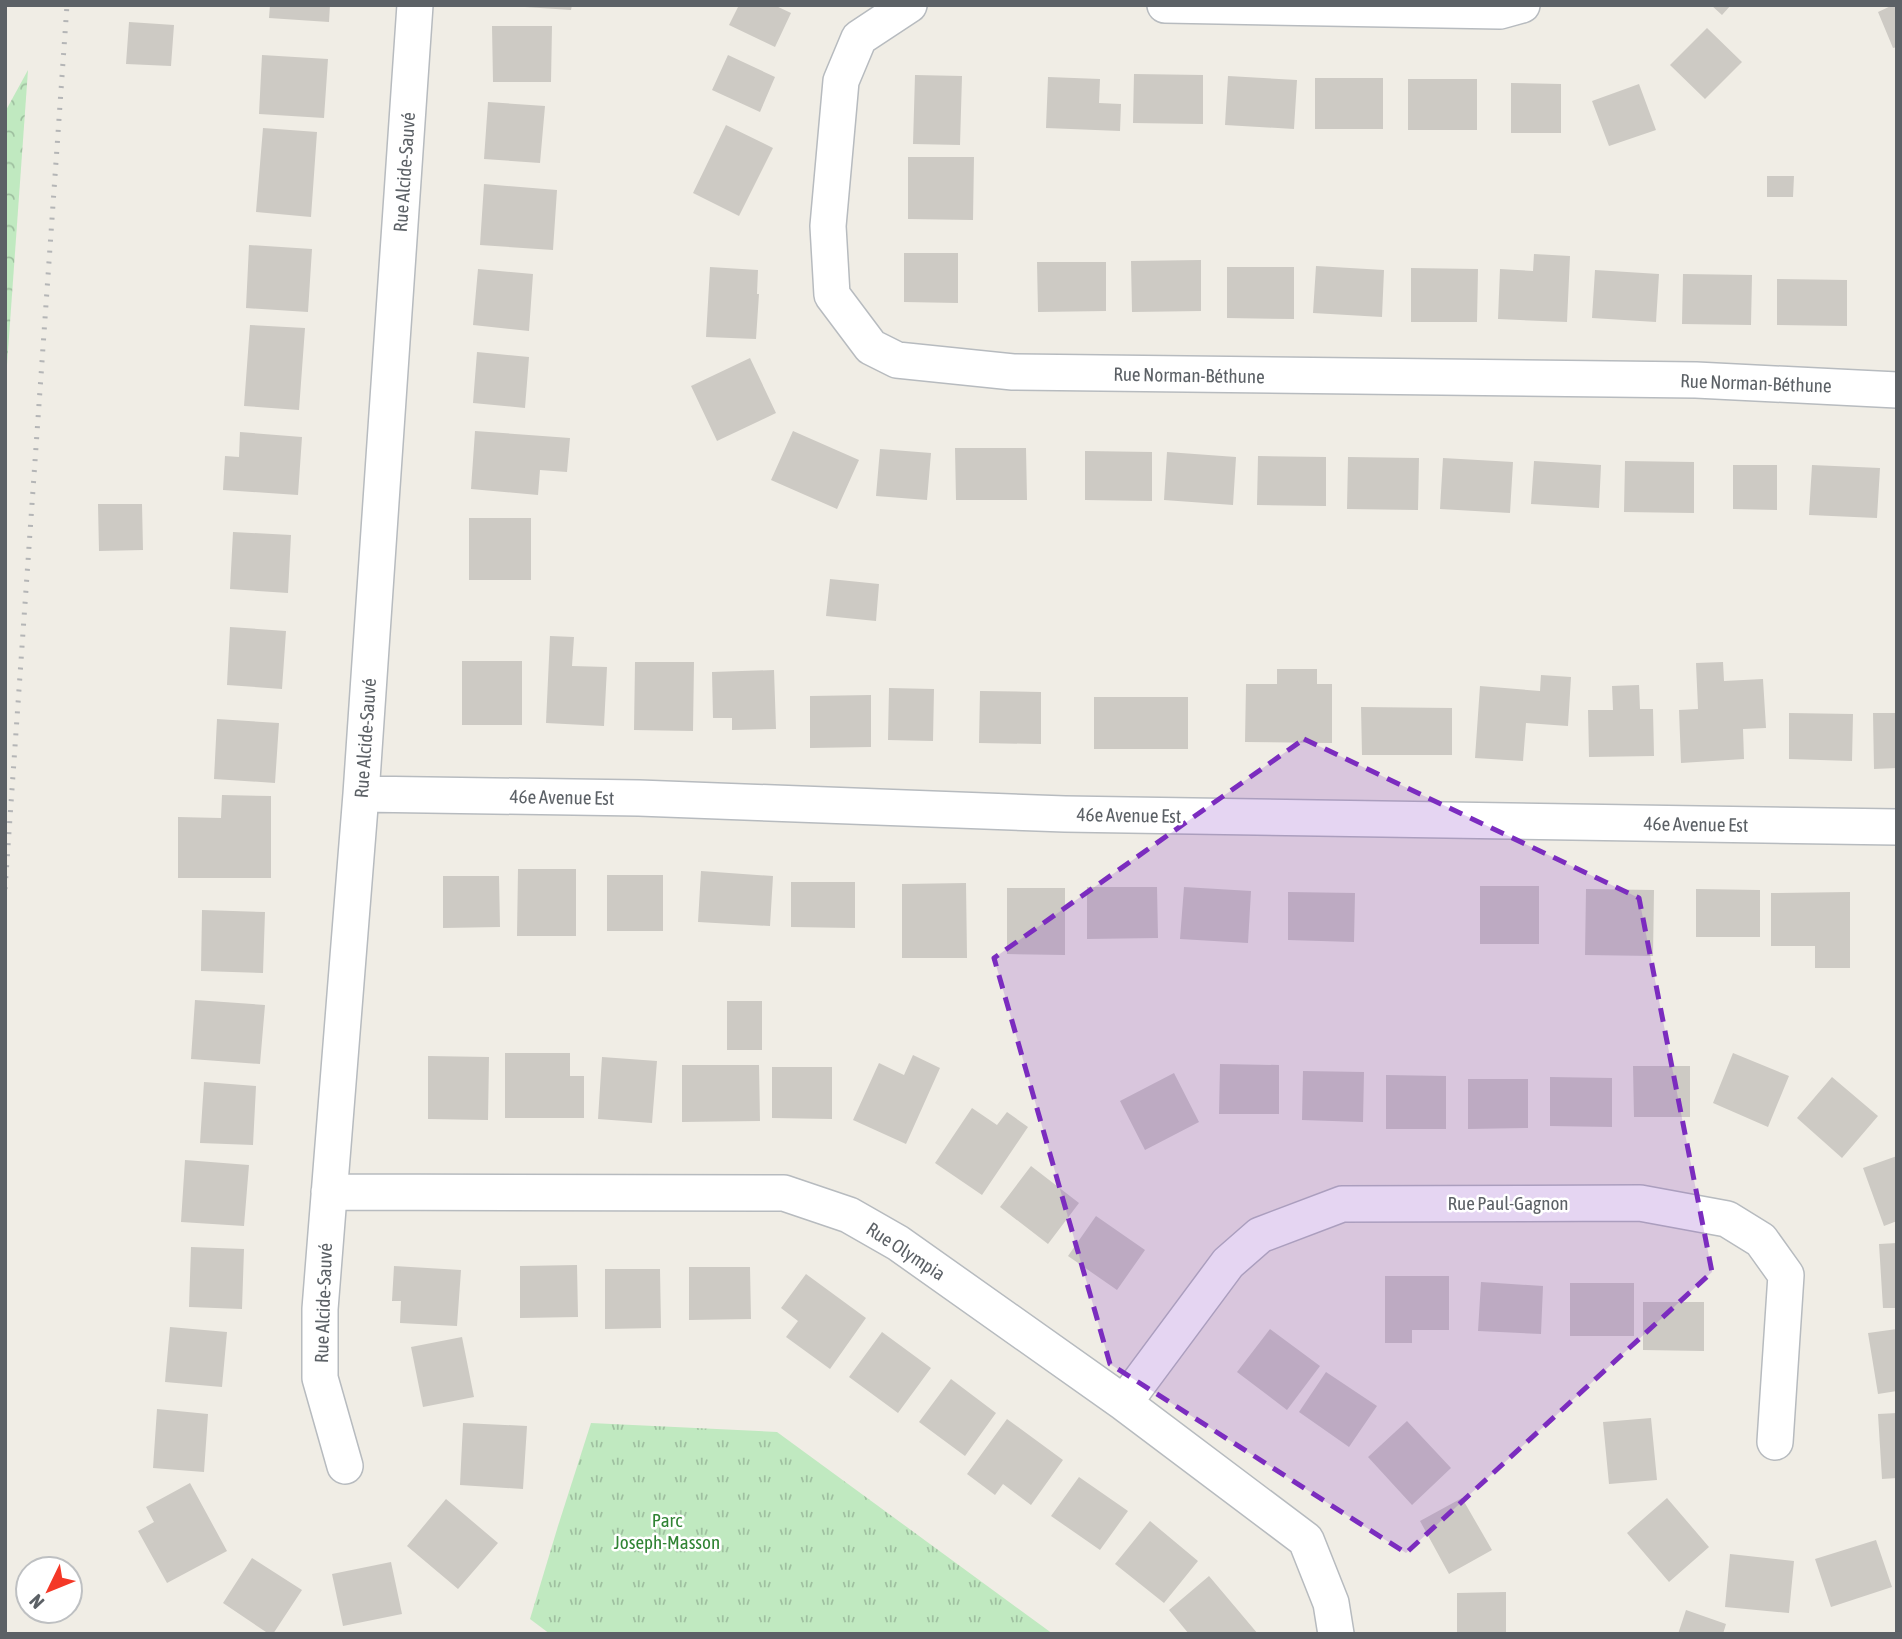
<svg xmlns="http://www.w3.org/2000/svg" width="1902" height="1639" font-family="'Asap Condensed',sans-serif">
	<style>
		.grass { fill: url(#grass-tufts) }
		.forest { fill: url(#forest-crowns) }
		.building { fill: #cdcac4 }
		.lines { fill: none; stroke-linecap: round; stroke-linejoin: round }
		.street-casing { stroke: #b7bbbf; stroke-width: 38 }
		.street { stroke: #fff; stroke-width: 35 }
		.rail { stroke: #b4b5b6; stroke-width: 5; stroke-dasharray: 2 9; stroke-linecap: butt }
		.marked { fill: #7b2cbf; fill-opacity: 0.2; stroke: #7b2cbf; stroke-width: 5; stroke-dasharray: 14 9; stroke-linejoin: round }
		.labels { text-anchor: middle; dominant-baseline: central; stroke-width: 5; stroke-linejoin: round; paint-order: stroke }
		.street-label { font-size: 19px; fill: #5c6166; stroke: #fff }
		.park-label { font-size: 19px; fill: #2f8333; stroke: #fff }
	</style>
	<defs>
		<pattern id="grass-tufts" width="24" height="20" patternUnits="userSpaceOnUse" patternTransform="scale(1.75)"><rect width="24" height="20" fill="#c0e9c0"/><path d="M3 7l-1-3M5 7V3M7 7l1-3M15 17l-1-3M17 17v-4M19 17l1-3" fill="none" stroke="#9fc0a0"/></pattern>
		<pattern id="forest-crowns" width="20" height="18" patternUnits="userSpaceOnUse" patternTransform="scale(1.75)"><rect width="20" height="18" fill="#c0e9c0"/><path d="M2 6a3 3 0 1 1 6 0M12 15a3 3 0 1 1 6 0" fill="none" stroke="#9fc0a0"/></pattern>
	</defs>
	<rect width="100%" height="100%" fill="#f0ede5"/>
	<path class="grass" d="M591 1423 777 1432 1053 1634H550L530 1619 558 1526Z"/>
	<path class="forest" d="M28 70 5 393V112Z"/>
	<path class="building" d="M270 5H330L329 22 269 18Z
		M525 5H572L571 10 525 7Z
		M739 5H774L791 13 775 47 729 25Z
		M1711 5H1731L1722 15Z
		M1893 5H1897V47L1893 48 1878 12Z
		M129 22 174 25 171 66 126 64Z
		M492 26H552L551 82H493Z
		M1707 28 1742 62 1705 99 1670 65Z
		M262 55 328 59 324 118 259 114Z
		M728 55 775 77 760 112 712 90Z
		M1134 74 1203 75V124L1133 123Z
		M915 75 962 76 960 145 913 144Z
		M1228 76 1297 80 1294 129 1225 125Z
		M1048 77 1100 79 1099 103 1121 104 1120 131 1046 128Z
		M1315 78H1383V129H1315Z
		M1408 79H1477V130H1408Z
		M1511 83 1561 84V133H1511Z
		M1639 84 1656 130 1609 146 1592 101Z
		M488 102 545 106 540 163 484 159Z
		M726 125 773 148 739 216 693 193Z
		M263 128 317 132 311 217 256 212Z
		M908 157H974L973 220 908 219Z
		M1767 176H1794L1793 197H1767Z
		M484 184 557 190 553 250 480 245Z
		M249 245 312 249 308 312 246 308Z
		M904 253H958V303L904 302Z
		M1534 254 1570 256 1567 322 1498 319 1500 269 1533 271Z
		M1201 260V311L1132 312 1131 261Z
		M1037 262H1106V311L1038 312Z
		M1316 266 1384 270 1382 317 1313 313Z
		M710 267 758 270 757 294H759L756 339 706 337Z
		M1227 267H1294V319L1227 318Z
		M1411 268 1478 269 1477 322H1411Z
		M478 269 533 274 529 331 473 325Z
		M1595 270 1659 274 1656 322 1592 318Z
		M1683 274 1752 275 1751 325 1682 324Z
		M1777 279 1847 280V326L1777 325Z
		M250 325 305 328 299 410 244 406Z
		M477 352 529 357 525 408 473 403Z
		M750 358 776 413 717 441 691 386Z
		M475 431 570 438 567 472 540 470 538 495 471 489Z
		M793 431 859 460 837 509 771 480Z
		M240 432 302 437 298 495 223 490 225 456 239 457Z
		M955 448H1026L1027 500H956Z
		M880 449 931 453 927 500 876 496Z
		M1085 451 1152 452V501L1085 500Z
		M1167 452 1236 457 1233 505 1164 500Z
		M1258 456 1326 457V506L1257 505Z
		M1348 457 1419 458 1418 510 1347 509Z
		M1443 458 1513 462 1510 513 1440 509Z
		M1534 461 1601 465 1599 508 1531 504Z
		M1625 461 1694 462V513L1624 512Z
		M1733 465H1777V510L1733 509Z
		M1812 465 1880 468 1877 518 1809 515Z
		M98 504H142L143 550 99 551Z
		M469 518H531V580H469Z
		M233 532 291 535 288 593 230 589Z
		M830 579 879 584 876 621 826 616Z
		M230 627 286 631 282 689 227 685Z
		M550 636 574 637 572 666 607 667 604 726 546 723Z
		M462 661H522V725H462Z
		M635 662H694L693 731 634 730Z
		M1723 662 1724 681 1763 679 1766 728 1743 729 1744 759 1681 763 1679 710 1698 709 1696 663Z
		M1277 669H1317V684H1332V743L1245 742 1246 684H1277Z
		M774 670 776 729 732 730V718H713L712 672Z
		M1541 675 1571 677 1568 726 1526 723 1523 761 1475 758 1480 686 1540 691Z
		M1639 685 1640 709H1653L1654 756 1589 757 1588 710H1613L1612 686Z
		M889 688 934 689 933 741 888 740Z
		M980 691 1041 692V744L979 743Z
		M871 695V747L810 748V696Z
		M1094 697H1188V749H1094Z
		M1361 707 1452 708V755H1362Z
		M1789 713 1853 714 1852 761 1789 759Z
		M1873 713H1895V724H1897V768L1874 769Z
		M217 719 279 723 275 783 214 779Z
		M222 795 271 796V878H178V817L221 818Z
		M518 869H576V936H517Z
		M701 871 773 876 770 926 698 922Z
		M607 875H663V931H607Z
		M443 876H499L500 927 443 928Z
		M791 882H855V928L791 927Z
		M966 883 967 958H902V884Z
		M1480 886H1539V944H1480Z
		M1087 887H1157L1158 938 1087 939Z
		M1184 887 1251 891 1248 943 1180 939Z
		M1007 888H1065V955L1007 954Z
		M1586 889 1654 890 1653 956 1585 955Z
		M1696 889 1760 890V937H1696Z
		M1288 892 1355 893 1354 942 1288 940Z
		M1850 892V968H1815V946H1771V893Z
		M202 910 265 912 263 973 201 971Z
		M195 1000 265 1005 260 1064 191 1059Z
		M727 1001H762V1050H727Z
		M505 1053H570V1076H584V1118H505Z
		M1733 1053 1789 1076 1768 1127 1713 1103Z
		M913 1055 940 1068 906 1144 853 1120 879 1063 904 1075Z
		M428 1056 489 1057 488 1120 428 1119Z
		M602 1057 657 1061 652 1123 598 1119Z
		M1220 1064 1279 1065V1114H1219Z
		M682 1065H759L760 1121 682 1122Z
		M1633 1066H1690V1117H1634Z
		M772 1067H832V1119L772 1118Z
		M1303 1071 1364 1072 1363 1122 1302 1120Z
		M1174 1073 1199 1122 1145 1150 1120 1101Z
		M1386 1075 1446 1076V1129H1386Z
		M1550 1077 1612 1078V1127L1550 1126Z
		M1832 1077 1878 1116 1842 1158 1797 1118Z
		M1468 1079H1528V1128L1468 1129Z
		M204 1082 256 1086 253 1145 200 1143Z
		M972 1108 997 1125 1007 1112 1028 1127 982 1195 935 1163Z
		M1897 1156V1221L1884 1226 1863 1168Z
		M185 1160 249 1165 244 1226 181 1222Z
		M1031 1166 1079 1203 1048 1244 1000 1207Z
		M1096 1216 1145 1250 1117 1290 1068 1256Z
		M1897 1243V1308H1883L1879 1244Z
		M191 1247 244 1249 242 1309 189 1307Z
		M577 1265 578 1317 520 1318V1266Z
		M394 1266 461 1270 457 1326 400 1323 401 1301H392Z
		M689 1267H750L751 1319 689 1320Z
		M605 1269H660L661 1328 605 1329Z
		M806 1274 866 1318 830 1369 786 1337 798 1321 781 1308Z
		M1385 1276H1449V1330H1412V1343H1385Z
		M1481 1282 1543 1286 1541 1334 1478 1331Z
		M1570 1283H1634V1336H1570Z
		M1643 1302H1704V1351L1643 1350Z
		M170 1327 227 1332 222 1387 165 1382Z
		M1270 1329 1320 1366 1287 1410 1237 1372Z
		M1897 1329V1391L1878 1394 1868 1333Z
		M882 1332 931 1368 898 1413 849 1377Z
		M462 1337 474 1397 423 1407 411 1347Z
		M1326 1372 1377 1406 1349 1447 1299 1412Z
		M951 1379 996 1413 965 1456 919 1422Z
		M157 1409 208 1414 204 1472 153 1468Z
		M1897 1413V1478L1882 1479 1878 1414Z
		M1651 1418 1657 1480 1609 1484 1603 1422Z
		M1007 1419 1063 1460 1031 1505 1003 1484 995 1495 967 1474Z
		M1407 1421 1451 1468 1412 1505 1368 1457Z
		M463 1423 527 1426 523 1489 460 1485Z
		M1079 1477 1128 1511 1100 1550 1051 1516Z
		M190 1483 227 1551 167 1583 138 1531 154 1522 146 1507Z
		M1462 1498 1492 1550 1449 1574 1420 1521Z
		M1667 1498 1709 1547 1669 1582 1627 1533Z
		M446 1499 498 1543 458 1589 407 1546Z
		M1150 1521 1198 1561 1164 1603 1115 1564Z
		M1876 1540 1892 1587 1831 1607 1815 1559Z
		M1730 1554 1794 1561 1789 1613 1725 1607Z
		M252 1558 302 1590 273 1634H269L223 1603Z
		M391 1562 402 1614 343 1626 332 1574Z
		M1209 1576 1258 1634H1189L1169 1610Z
		M1506 1592V1634H1457V1593Z
		M1686 1610 1726 1624 1723 1634H1678Z"/>
	<g class="lines">
		<defs>
			<path id="street" d="M909 5 859 38 841 81 828 226 832 295 871 347 897 360 1013 372 1696 380 1897 390
				M1165 5 1500 11 1522 5
				M361 794 639 798 1065 814 1897 827
				M329 1192 784 1193 849 1215 898 1243 1124 1403 1306 1540 1331 1603 1336 1634
				M1124 1403 1228 1263 1260 1235 1342 1204 1640 1203 1727 1219 1761 1240 1786 1275 1775 1442
				M345 1466 320 1378V1309L361 794 415 5"/>
		</defs>
		<use href="#street" class="street-casing"/>
		<use href="#street" class="street"/>
		<path class="rail" d="M5 889 67 5"/>
	</g>
	<path class="marked" d="M1304 739 1639 898 1712 1272 1406 1553 1110 1364 994 958Z"/>
	<g class="labels">
		<g class="street-label">
			<text transform="translate(404 172) rotate(-86)">Rue Alcide-Sauvé</text>
			<text transform="translate(1189 375) rotate(1)">Rue Norman-Béthune</text>
			<text transform="translate(1756 383) rotate(2)">Rue Norman-Béthune</text>
			<text transform="translate(365 738) rotate(-86)">Rue Alcide-Sauvé</text>
			<text transform="translate(562 797) rotate(1)">46e Avenue Est</text>
			<text transform="translate(1129 815) rotate(1)">46e Avenue Est</text>
			<text transform="translate(1696 824) rotate(1)">46e Avenue Est</text>
			<text x="1508" y="1203">Rue Paul-Gagnon</text>
			<text transform="translate(906 1251) rotate(33)">Rue Olympia</text>
			<text transform="translate(323 1303) rotate(-88)">Rue Alcide-Sauvé</text>
		</g>
		<g class="park-label">
			<text x="667" y="1520">Parc<tspan x="667" dy="22">Joseph-Masson</tspan></text>
		</g>
	</g>
	<rect width="1902" height="1639" fill="none" stroke="#5c6166" stroke-width="14"/>
	<g transform="translate(49 1590) rotate(227)"><circle r="33" fill="#ffffff" stroke="#bec0c2" stroke-width="2"/>
	<path d="M0-5L12 26L0 18L-12 26Z" fill="#f43827"/>
	<text y="-10" font-size="19" font-weight="bold" text-anchor="middle" fill="#5c6166">N</text>
	</g>
</svg>
